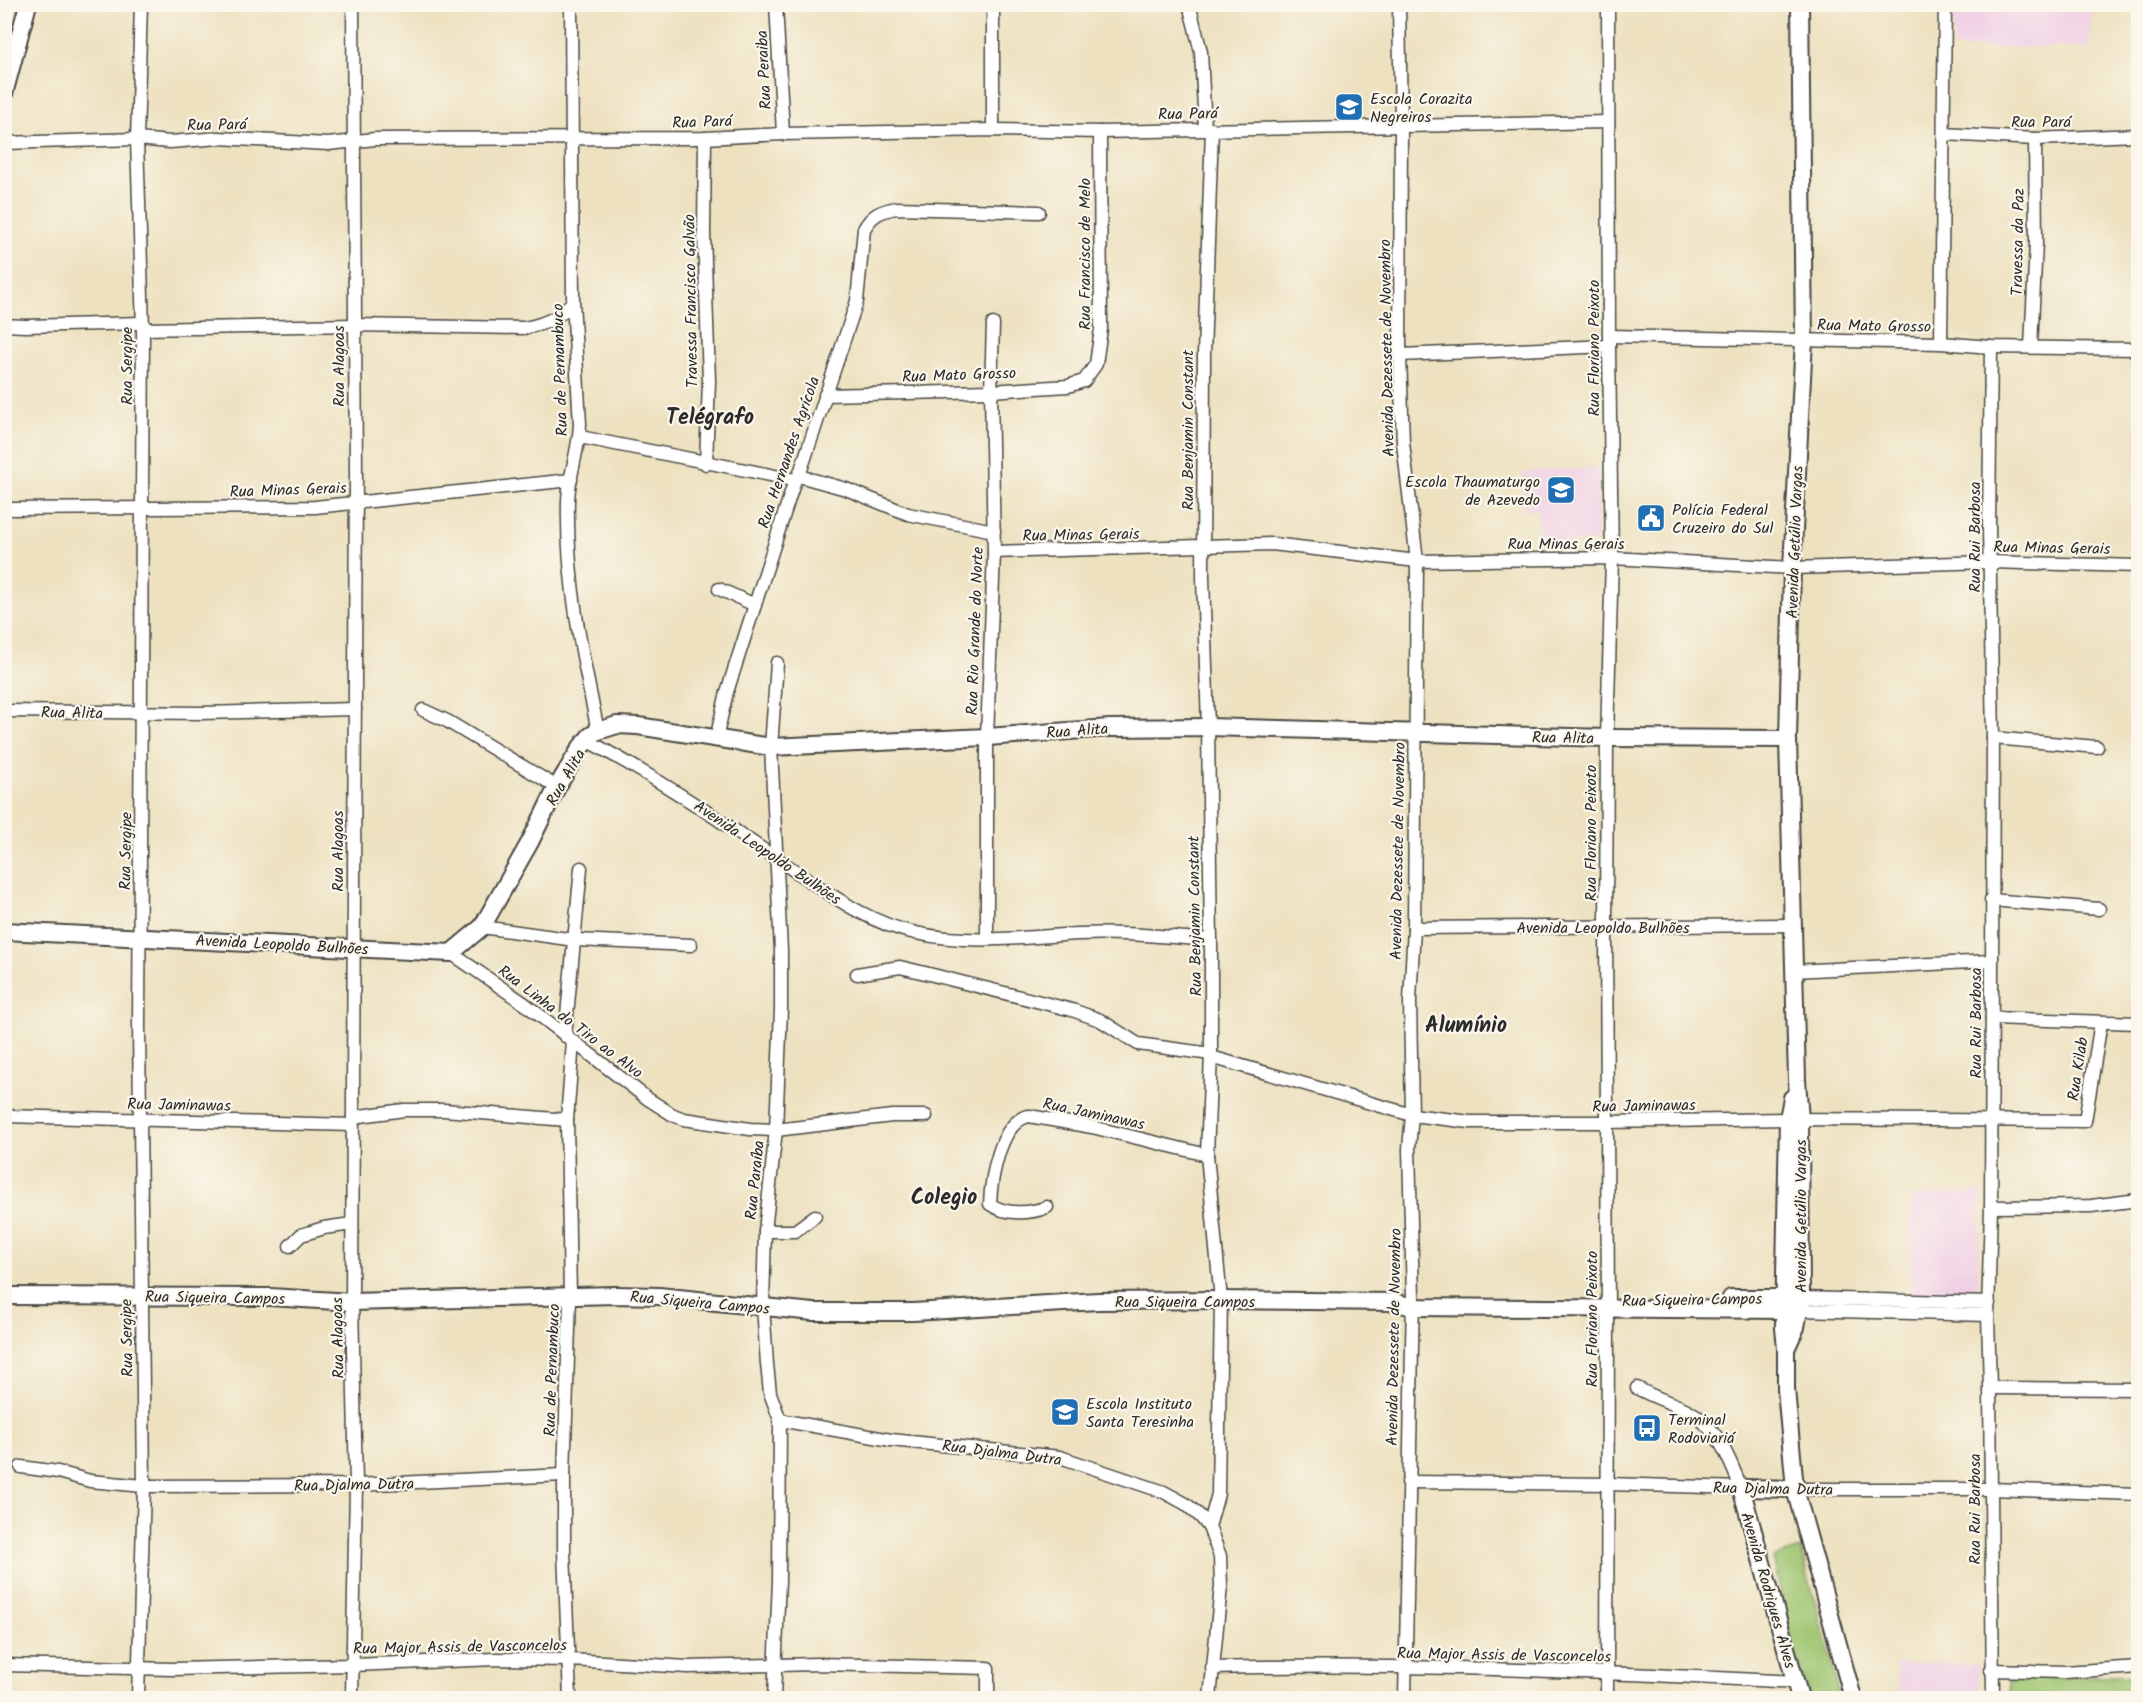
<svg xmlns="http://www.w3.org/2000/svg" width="2143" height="1703" viewBox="0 0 2143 1703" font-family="Kalam,sans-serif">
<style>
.built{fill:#f0d0e5}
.green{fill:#9ec46f;stroke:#64784d;stroke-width:1.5}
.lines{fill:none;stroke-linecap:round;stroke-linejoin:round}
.street-casing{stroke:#484641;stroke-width:15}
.secondary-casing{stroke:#484641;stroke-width:20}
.street{stroke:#fff;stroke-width:12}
.secondary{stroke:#fff;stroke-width:16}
.labels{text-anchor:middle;stroke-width:4.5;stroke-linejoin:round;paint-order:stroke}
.street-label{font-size:16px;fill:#2b2b2b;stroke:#fbf7ec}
.poi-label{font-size:16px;fill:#2b2b2b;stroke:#fbf7ec;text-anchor:start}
.district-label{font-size:22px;font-weight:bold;fill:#2b2b2b;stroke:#fbf7ec}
</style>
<rect width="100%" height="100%" fill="#fbf7ec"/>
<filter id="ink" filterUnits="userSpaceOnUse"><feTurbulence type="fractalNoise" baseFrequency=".0167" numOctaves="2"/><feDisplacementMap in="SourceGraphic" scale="12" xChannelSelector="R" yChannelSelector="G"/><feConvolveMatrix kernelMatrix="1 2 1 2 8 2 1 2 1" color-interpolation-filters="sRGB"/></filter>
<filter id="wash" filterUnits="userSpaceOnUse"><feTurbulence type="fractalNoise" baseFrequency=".008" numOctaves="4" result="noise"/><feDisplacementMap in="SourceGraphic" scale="24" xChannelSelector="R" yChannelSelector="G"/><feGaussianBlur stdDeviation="1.35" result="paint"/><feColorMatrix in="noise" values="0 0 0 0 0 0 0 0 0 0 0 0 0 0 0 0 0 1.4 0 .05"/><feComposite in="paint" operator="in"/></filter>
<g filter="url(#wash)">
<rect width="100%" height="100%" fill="#ede1c0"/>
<g class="built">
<path d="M1954,5H2091L2090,47L1953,48Z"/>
<path d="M1599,467L1597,542H1540L1538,510L1523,509V472Z"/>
<path d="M1981,1192L1977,1299L1911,1298V1196Z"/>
<path d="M1896,1663L1978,1664L1979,1698H1899Z"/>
</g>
<g class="green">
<path d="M1800,1549L1828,1646L1840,1698H1809L1794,1650L1773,1558Z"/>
<path d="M2074,1676H2138V1698H2010L2009,1681Z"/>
</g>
</g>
<g filter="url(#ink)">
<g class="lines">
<g class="street-casing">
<g id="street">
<path d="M571,4L573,301L580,424C579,450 569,474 568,500C566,579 582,655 598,731"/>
<path d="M776,4L783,134"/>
<path d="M1189,4L1201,52L1205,129"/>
<path d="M1399,4L1401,126L1400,355L1403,443L1417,561L1414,928L1410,1000L1412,1115L1409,1149L1413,1297L1405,1698"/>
<path d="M993,130V4"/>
<path d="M1944,134L2035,139L2138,135"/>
<path d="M705,138L704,233L709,381L706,464"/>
<path d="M4,143L137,139L170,142L219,138L328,144L375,139L705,138L783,134L993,130L1100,132L1608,122"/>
<path d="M4,325L25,326L143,323"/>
<path d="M143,329L354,325L524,328C545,324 560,318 573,301"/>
<path d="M1609,336L1941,343L1991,347L2138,349"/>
<path d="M1941,343L1945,4"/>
<path d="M1991,347L1989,528L1993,738L1991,1207L1988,1315L1990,1388L1993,1698"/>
<path d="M2031,347L2036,243L2035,139"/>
<path d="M1400,355L1609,346"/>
<path d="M825,395L991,391L1068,386L1084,381L1096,364L1101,329L1100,132"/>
<path d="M580,437L795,480"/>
<path d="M799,476L846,489L908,514L994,531"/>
<path d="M4,509L315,507L571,480"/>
<path d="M994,552L1272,544L1417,561L1612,558L1792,568L1990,562L2138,566"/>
<path d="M719,589L755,605"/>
<path d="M423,710L447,721L557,787"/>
<path d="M4,711L201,713L355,709"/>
<path d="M1993,738L2097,747"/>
<path d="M716,739L727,692L795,480L799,476L857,301L864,229C872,215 880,211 896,208L1039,212"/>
<path d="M586,740C639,768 685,797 734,830C754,844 775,857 795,871C831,895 872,925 916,933C969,945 1025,937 1079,934C1123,932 1167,937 1211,940"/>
<path d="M1991,900L2099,909"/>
<path d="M482,927L575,940L691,945"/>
<path d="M1414,928L1792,925"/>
<path d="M987,939V737L994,552L991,391L993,324"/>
<path d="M451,953L525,1004L648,1099L673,1115L684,1119L750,1129L776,1130L892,1116H926"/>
<path d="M1793,971L1991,961"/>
<path d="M857,974L900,967L925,973L1072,1010L1100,1020L1138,1044L1211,1054"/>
<path d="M1992,1018L2138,1023"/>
<path d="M565,1036L581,868"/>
<path d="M1211,1057L1412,1115L1470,1122H1606L1788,1119L2085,1121L2101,1022"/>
<path d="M4,1116L352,1125"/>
<path d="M353,1117L404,1110H444L567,1120"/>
<path d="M1047,1207C1030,1214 1005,1215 990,1204C991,1179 1000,1121 1029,1116L1092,1127L1207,1155"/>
<path d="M1991,1207L2091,1206L2138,1200"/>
<path d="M765,1231H795L815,1216"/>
<path d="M290,1246L301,1235L324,1228L352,1224"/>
<path d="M1801,1298L1989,1303"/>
<path d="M1800,1310L1988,1315"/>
<path d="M1990,1388L2138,1389"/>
<path d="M780,1420L891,1440L1060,1457L1164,1492L1186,1504L1201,1517L1209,1527"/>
<path d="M21,1467L58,1472L90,1481L144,1486L356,1485L564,1475"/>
<path d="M1408,1482L1608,1484L1741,1488C1729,1457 1716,1424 1685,1409C1669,1402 1653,1397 1637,1388"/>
<path d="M1795,1489H1990L2138,1494"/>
<path d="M4,1665L173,1669L354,1665L495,1659L570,1660L688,1667L818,1664L988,1668V1698"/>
<path d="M1212,1668C1406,1663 1601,1672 1795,1682"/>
<path d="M1991,1670L2065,1672L2138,1667"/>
<path d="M138,1698L144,1486L139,1026L143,329L137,139L141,4"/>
<path d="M352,1698L356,1485L352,1302L356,474L353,4"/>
<path d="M570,1698L564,1551V1475L570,1298L567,1120L573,1042"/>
<path d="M774,1698L779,1580L780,1420L770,1393L767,1364L763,1306L765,1231L776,1130L781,1009V951L771,747L777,663"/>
<path d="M1210,1698L1221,1586L1220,1556L1209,1527L1218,1494L1221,1300L1207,1155L1211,1054V940L1208,727L1203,577L1204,355L1212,129"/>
<path d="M1607,1698L1608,1309L1606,927L1607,738L1612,558L1609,346L1608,4"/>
</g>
</g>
<g class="secondary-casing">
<g id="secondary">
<path d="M4,94L28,4"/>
<path d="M4,931L451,953L482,927L530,842L557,787L581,747L590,736L598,731L617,725L638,726L771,747L987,737L1110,728L1208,727L1607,738L1788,739"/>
<path d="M1792,1098L1788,1119L1784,1328L1786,1349V1389L1795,1489L1853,1698"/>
<path d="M4,1296L270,1297L352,1302L615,1295L659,1296L813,1312H913L1098,1301L1221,1300L1395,1302L1412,1307L1800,1310"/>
<path d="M1731,1298H1796"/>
<path d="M1786,1349L1796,1327L1801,1298L1800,1120L1797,1080L1788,739L1792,568L1804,340L1800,4"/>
<path d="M1795,1489L1741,1488L1800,1698"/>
</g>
</g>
<use href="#street" class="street"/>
<use href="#secondary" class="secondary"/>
</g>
</g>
<defs>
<g id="school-square" transform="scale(1.5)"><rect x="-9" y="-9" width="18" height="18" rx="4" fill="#1f6fb2" stroke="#fbf7ec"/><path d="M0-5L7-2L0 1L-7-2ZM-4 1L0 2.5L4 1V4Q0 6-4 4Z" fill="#fff"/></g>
<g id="civic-square" transform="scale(1.5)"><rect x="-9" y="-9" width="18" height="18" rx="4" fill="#1f6fb2" stroke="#fbf7ec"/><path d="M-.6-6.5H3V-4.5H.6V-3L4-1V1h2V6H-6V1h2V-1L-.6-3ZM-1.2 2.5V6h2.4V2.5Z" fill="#fff"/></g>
<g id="bus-square" transform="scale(1.5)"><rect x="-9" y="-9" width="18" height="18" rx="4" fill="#1f6fb2" stroke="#fbf7ec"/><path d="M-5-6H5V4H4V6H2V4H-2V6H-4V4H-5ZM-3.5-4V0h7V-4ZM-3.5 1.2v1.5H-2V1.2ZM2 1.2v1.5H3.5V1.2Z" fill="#fff"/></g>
</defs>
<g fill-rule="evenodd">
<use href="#school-square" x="1349" y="107"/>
<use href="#school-square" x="1561" y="490"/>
<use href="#civic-square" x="1651" y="518"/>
<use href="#school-square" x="1065" y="1412"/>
<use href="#bus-square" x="1647" y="1428"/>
</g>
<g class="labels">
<g class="street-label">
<text transform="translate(763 70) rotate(-93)" y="6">Rua Peraiba</text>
<text transform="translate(1188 113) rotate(-1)" y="6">Rua Pará</text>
<text transform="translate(702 121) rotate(-2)" y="6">Rua Pará</text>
<text x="2041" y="127">Rua Pará</text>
<text transform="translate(217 124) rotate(-1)" y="6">Rua Pará</text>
<text transform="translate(2017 242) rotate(-89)" y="6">Travessa da Paz</text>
<text transform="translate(1084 254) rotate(-90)" y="6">Rua Francisco de Melo</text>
<text transform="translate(690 301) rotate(-91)" y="6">Travessa Francisco Galvão</text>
<text transform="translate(1874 325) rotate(1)" y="6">Rua Mato Grosso</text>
<text transform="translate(1386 348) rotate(-91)" y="6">Avenida Dezessete de Novembro</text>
<text transform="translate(1593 348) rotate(-90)" y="6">Rua Floriano Peixoto</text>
<text transform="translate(126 366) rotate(-90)" y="6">Rua Sergipe</text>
<text transform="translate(338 366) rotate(-90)" y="6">Rua Alagoas</text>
<text transform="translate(559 370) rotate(-92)" y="6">Rua de Pernambuco</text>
<text transform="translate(959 374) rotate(-2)" y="6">Rua Mato Grosso</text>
<text transform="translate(1187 430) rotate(-90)" y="6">Rua Benjamin Constant</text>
<text transform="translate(788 452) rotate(-71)" y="6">Rua Hernandes Agrícola</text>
<text transform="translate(288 489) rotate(-2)" y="6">Rua Minas Gerais</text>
<text transform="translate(1081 534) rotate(-1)" y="6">Rua Minas Gerais</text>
<text transform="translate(1974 537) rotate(-90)" y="6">Rua Rui Barbosa</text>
<text transform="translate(1794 542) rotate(-88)" y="6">Avenida Getúlio Vargas</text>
<text x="1566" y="549">Rua Minas Gerais</text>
<text transform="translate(2052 547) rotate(1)" y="6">Rua Minas Gerais</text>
<text transform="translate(974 631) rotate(-88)" y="6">Rua Rio Grande do Norte</text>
<text transform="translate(72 712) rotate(1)" y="6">Rua Alita</text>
<text transform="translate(1077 730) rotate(-4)" y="6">Rua Alita</text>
<text transform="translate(1563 737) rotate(1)" y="6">Rua Alita</text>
<text transform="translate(565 777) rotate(-60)" y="6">Rua Alita</text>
<text transform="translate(1590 833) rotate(-90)" y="6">Rua Floriano Peixoto</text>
<text transform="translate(125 851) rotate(-89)" y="6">Rua Sergipe</text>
<text transform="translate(337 851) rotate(-90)" y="6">Rua Alagoas</text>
<text transform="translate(1397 851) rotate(-89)" y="6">Avenida Dezessete de Novembro</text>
<text transform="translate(768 852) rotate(34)" y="6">Avenida Leopoldo Bulhões</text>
<text transform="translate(1194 916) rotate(-91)" y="6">Rua Benjamin Constant</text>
<text x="1603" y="933">Avenida Leopoldo Bulhões</text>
<text transform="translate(282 944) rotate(3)" y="6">Avenida Leopoldo Bulhões</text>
<text transform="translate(571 1021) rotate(37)" y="6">Rua Linha do Tiro ao Alvo</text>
<text transform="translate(1975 1023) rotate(-90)" y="6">Rua Rui Barbosa</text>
<text transform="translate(2077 1069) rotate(-81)" y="6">Rua Kilab</text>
<text transform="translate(179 1104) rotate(1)" y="6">Rua Jaminawas</text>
<text transform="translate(1644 1105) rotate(-1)" y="6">Rua Jaminawas</text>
<text transform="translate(1094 1113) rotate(12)" y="6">Rua Jaminawas</text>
<text transform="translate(754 1180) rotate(-84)" y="6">Rua Paraíba</text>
<text transform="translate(1800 1216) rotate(-90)" y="6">Avenida Getúlio Vargas</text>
<text transform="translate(215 1297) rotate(1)" y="6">Rua Siqueira Campos</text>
<text transform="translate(1692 1299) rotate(-1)" y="6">Rua Siqueira Campos</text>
<text x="1185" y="1307">Rua Siqueira Campos</text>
<text transform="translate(700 1302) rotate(5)" y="6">Rua Siqueira Campos</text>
<text transform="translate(1591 1319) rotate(-90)" y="6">Rua Floriano Peixoto</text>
<text transform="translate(1393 1337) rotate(-89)" y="6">Avenida Dezessete de Novembro</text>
<text transform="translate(126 1338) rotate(-91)" y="6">Rua Sergipe</text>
<text transform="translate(337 1338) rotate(-91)" y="6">Rua Alagoas</text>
<text transform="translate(551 1370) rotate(-88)" y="6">Rua de Pernambuco</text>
<text transform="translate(1002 1452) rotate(7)" y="6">Rua Djalma Dutra</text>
<text transform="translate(354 1484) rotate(-1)" y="6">Rua Djalma Dutra</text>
<text transform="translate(1773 1488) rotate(1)" y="6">Rua Djalma Dutra</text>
<text transform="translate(1974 1509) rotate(-90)" y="6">Rua Rui Barbosa</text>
<text transform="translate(1769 1590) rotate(74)" y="6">Avenida Rodrigues Alves</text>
<text transform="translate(460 1646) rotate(-1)" y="6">Rua Major Assis de Vasconcelos</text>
<text transform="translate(1504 1654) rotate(1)" y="6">Rua Major Assis de Vasconcelos</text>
</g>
<g class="poi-label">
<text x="1370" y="104">Escola Corazita<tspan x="1370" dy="18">Negreiros</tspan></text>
<text x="1540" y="487" text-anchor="end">Escola Thaumaturgo<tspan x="1540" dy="18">de Azevedo</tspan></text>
<text x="1672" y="515">Polícia Federal<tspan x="1672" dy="18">Cruzeiro do Sul</tspan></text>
<text x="1086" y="1409">Escola Instituto<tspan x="1086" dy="18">Santa Teresinha</tspan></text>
<text x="1668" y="1425">Terminal<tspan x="1668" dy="18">Rodoviariá</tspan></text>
</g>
<g class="district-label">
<text x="710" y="424">Telégrafo</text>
<text x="1466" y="1032">Alumínio</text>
<text x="944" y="1204">Colegio</text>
</g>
</g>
<rect width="2143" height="1703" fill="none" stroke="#fbf7ec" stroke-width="24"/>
</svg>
